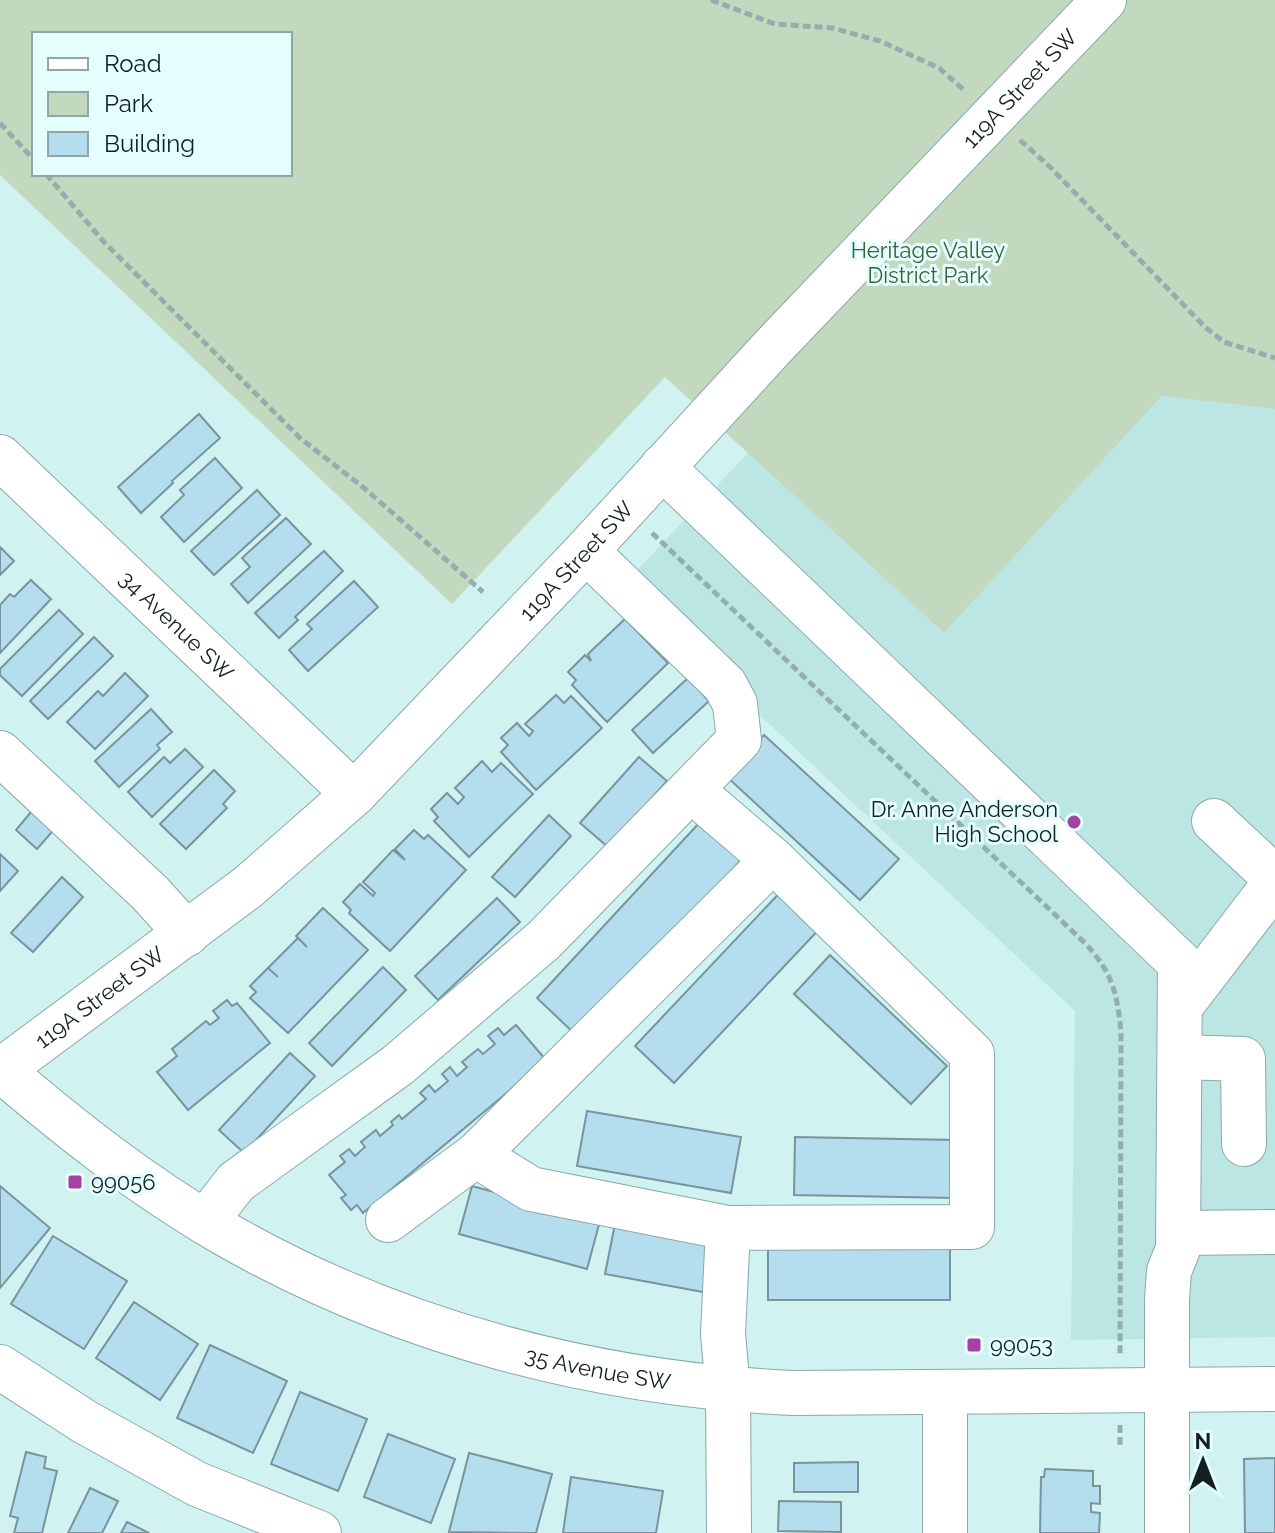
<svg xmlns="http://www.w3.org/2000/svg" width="1275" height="1533" viewBox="0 0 1275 1533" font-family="Raleway,sans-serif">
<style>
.built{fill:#bbe6e4}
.green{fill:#c3d9bf;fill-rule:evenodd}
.building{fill:#b4deed;stroke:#78949e;stroke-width:2}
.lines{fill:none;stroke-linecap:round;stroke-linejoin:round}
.minor-casing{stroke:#8aa9a9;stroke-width:46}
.path{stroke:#93aead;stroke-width:5;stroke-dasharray:8 4;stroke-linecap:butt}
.minor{stroke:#fff;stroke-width:44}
.poi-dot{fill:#a540a5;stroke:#e3fefd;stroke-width:3}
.labels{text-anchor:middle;stroke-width:6;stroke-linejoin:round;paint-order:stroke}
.street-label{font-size:22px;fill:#142020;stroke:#e3fefd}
.park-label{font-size:22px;fill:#3d6137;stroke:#e3fefd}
.poi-label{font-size:22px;fill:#142020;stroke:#e3fefd;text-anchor:start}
</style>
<rect width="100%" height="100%" fill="#d0f2f1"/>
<path class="built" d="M1162,396L1275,409V1337L1071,1340L1075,1011L622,586L748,453L944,633Z"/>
<path class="green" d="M0,0H1275V409L1162,396L944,633L665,377L452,604L0,175ZM34,34H290V174H34Z"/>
<g class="building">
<path d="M199,414L220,438L172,481L173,483L141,513L118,487Z"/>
<path d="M215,458L242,488L184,542L161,517L184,495L180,490Z"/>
<path d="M257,490L280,515L214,575L191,551Z"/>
<path d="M286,518L311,544L248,603L231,584L250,567L242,558Z"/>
<path d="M0,547L14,561L0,575Z"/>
<path d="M324,551L343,571L295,617L298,620L279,638L255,613Z"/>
<path d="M31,580L51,599L0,653V605L10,594L14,597Z"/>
<path d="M354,581L378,607L308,671L289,650L312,629L307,624Z"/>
<path d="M59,610L83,634L22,696L0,675V669Z"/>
<path d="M625,619L668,663L607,722L572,685L576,680L568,672L585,655L591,661L588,654Z"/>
<path d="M94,637L113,656L48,719L30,701Z"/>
<path d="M125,673L148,696L95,749L67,722L98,691L103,696Z"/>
<path d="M688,678L709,701L653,753L632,730Z"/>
<path d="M556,695L564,703L571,696L602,728L536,790L501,752L508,745L501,738L517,723L529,736L533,731L525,724Z"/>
<path d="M151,709L172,732L157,745L160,749L119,787L95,761Z"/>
<path d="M764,735L899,859L860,900L726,776Z"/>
<path d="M185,749L203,767L152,817L128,792L164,757L170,763Z"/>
<path d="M639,757L667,781L608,847L580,823Z"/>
<path d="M482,761L492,772L501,763L533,794L469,857L434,821L438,817L431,809L447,793L458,804L464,797L455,788Z"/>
<path d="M214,770L235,791L223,804L227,808L186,849L160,824Z"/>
<path d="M36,806L58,825L37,849L16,830Z"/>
<path d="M549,815L571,836L515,897L492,877Z"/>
<path d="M701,821L742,859L578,1037L537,998Z"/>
<path d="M414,830L424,839L428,835L466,870L390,951L349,913L351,910L343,902L360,884L373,896L375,893L363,882L393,850L405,860L395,849Z"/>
<path d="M0,854L18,871L0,891Z"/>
<path d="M62,877L83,897L33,952L11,933Z"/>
<path d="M787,885L826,922L674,1083L635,1046Z"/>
<path d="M497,898L520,922L438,1000L415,976Z"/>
<path d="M323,908L368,950L288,1033L250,998L256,992L250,986L268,968L278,977L268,968L298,938L307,947L296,936Z"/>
<path d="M830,955L947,1066L911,1104L794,994Z"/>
<path d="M383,967L406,990L332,1066L309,1043Z"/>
<path d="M227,1000L232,1006L237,1003L270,1043L188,1110L157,1072L177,1056L172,1049L206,1021L210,1025L219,1018L213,1011Z"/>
<path d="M516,1025L546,1060L363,1213L357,1205L351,1210L341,1198L346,1195L329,1175L345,1162L340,1156L349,1149L355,1156L365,1147L361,1142L376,1130L380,1136L393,1125L391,1122L399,1115L402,1119L426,1099L420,1093L429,1085L435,1092L448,1081L442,1074L450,1067L457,1076L467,1067L462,1062L478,1049L483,1054L495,1044L488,1036L498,1028L504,1035Z"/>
<path d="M290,1053L315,1076L244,1153L219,1130Z"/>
<path d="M587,1111L741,1137L731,1193L577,1166Z"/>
<path d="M795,1137L955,1140L954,1198L794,1195Z"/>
<path d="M0,1186L50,1228L0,1288Z"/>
<path d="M472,1186L600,1221L587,1269L459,1234Z"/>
<path d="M615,1224L724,1245L714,1294L605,1274Z"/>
<path d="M53,1236L127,1281L84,1349L11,1304Z"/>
<rect x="768" y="1245" width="182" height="55"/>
<path d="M134,1302L198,1344L160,1400L96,1358Z"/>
<path d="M210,1345L287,1381L253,1453L177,1418Z"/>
<path d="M300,1392L367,1419L338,1491L271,1464Z"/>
<path d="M388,1434L455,1459L431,1523L364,1497Z"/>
<path d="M26,1452L46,1457L44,1468L57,1471L42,1533H14L18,1518L10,1516Z"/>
<path d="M469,1453L552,1474L536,1533L449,1532Z"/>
<path d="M1275,1458V1533H1245L1244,1459Z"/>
<path d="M858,1462V1492H794V1463Z"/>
<path d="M1045,1469L1093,1471V1486H1100V1504L1091,1503V1512L1100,1513L1099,1533H1040L1041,1477H1044Z"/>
<path d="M571,1477L663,1491L656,1533H563Z"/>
<path d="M90,1488L118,1501L102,1533H68Z"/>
<path d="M779,1501L841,1502V1532L778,1531Z"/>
<path d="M127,1522L149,1533H121Z"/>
</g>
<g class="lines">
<g class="minor-casing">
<g id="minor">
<path id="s1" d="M0,457L354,794"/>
<path d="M662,467L1180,963L1178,1249L1169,1271L1167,1300V1533"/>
<path d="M0,753L150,893L187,934"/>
<path d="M710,806L773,860"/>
<path d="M1214,821L1275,878"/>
<path d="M1180,1007L1275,883"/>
<path d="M1180,1057L1243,1059L1244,1144"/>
<path id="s2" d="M0,1069C69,1128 141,1185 220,1231C394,1332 594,1384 794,1393L1275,1389"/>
<path id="s3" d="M0,1071L248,887L354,794L586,551L771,349L1104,0"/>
<path d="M388,1220L476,1155"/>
<path d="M205,1222L236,1182L398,1065L544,940L739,740L735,704L725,685L586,551"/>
<path d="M728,1228L972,1227V1054L773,860L476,1155L531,1189L728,1228L723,1334L728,1390L729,1533"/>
<path d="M1178,1233L1275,1232"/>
<path d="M0,1367L85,1422L197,1484L319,1533"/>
<path d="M945,1392V1533"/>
</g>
</g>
<g class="path">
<path d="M711,0L775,24L832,28L880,41L939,68L965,91"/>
<path d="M0,123L34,160"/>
<path d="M1020,140L1049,166L1205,327L1224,342L1275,358"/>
<path d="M46,174L104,242L300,438L364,488L483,592"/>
<path d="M652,533L1086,944C1113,974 1117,993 1121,1032L1120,1355"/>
<path d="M1120,1425V1448"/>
</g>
<use href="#minor" class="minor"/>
</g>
<g class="poi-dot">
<circle cx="1074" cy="822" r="8"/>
<rect x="67" y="1174" width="16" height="16" rx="4"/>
<rect x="966" y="1337" width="16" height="16" rx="4"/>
</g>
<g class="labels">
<g class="street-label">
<text dy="8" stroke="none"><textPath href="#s3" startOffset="1420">119A Street SW</textPath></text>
<text dy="8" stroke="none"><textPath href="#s3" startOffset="772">119A Street SW</textPath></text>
<text dy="8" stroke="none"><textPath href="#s1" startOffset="244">34 Avenue SW</textPath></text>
<text dy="8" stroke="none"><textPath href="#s3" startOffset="124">119A Street SW</textPath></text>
<text dy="8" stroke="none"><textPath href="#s2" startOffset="678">35 Avenue SW</textPath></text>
</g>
<g class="park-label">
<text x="928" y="258">Heritage Valley<tspan x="928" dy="25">District Park</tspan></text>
</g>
<g class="poi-label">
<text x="1058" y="817" text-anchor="end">Dr. Anne Anderson<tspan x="1058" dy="25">High School</tspan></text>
<text x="91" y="1190">99056</text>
<text x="990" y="1353">99053</text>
</g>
</g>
<rect x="32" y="32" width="260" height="144" fill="#e3fefd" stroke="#90a5a5" stroke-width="2"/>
<rect x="48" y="58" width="40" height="12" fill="#ffffff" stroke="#90a5a5" stroke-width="2"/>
<text x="104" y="72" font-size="24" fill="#142020">Road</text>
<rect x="48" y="92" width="40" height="24" fill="#c3d9bf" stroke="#90a5a5" stroke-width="2"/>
<text x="104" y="112" font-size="24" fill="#142020">Park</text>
<rect x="48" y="132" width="40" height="24" fill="#b4deed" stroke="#90a5a5" stroke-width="2"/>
<text x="104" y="152" font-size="24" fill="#142020">Building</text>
<g transform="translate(1203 1461)" stroke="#e3fefd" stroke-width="6" paint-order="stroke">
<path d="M0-6L14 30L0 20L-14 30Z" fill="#142020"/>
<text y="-12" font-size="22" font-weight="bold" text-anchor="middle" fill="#142020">N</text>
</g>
</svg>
